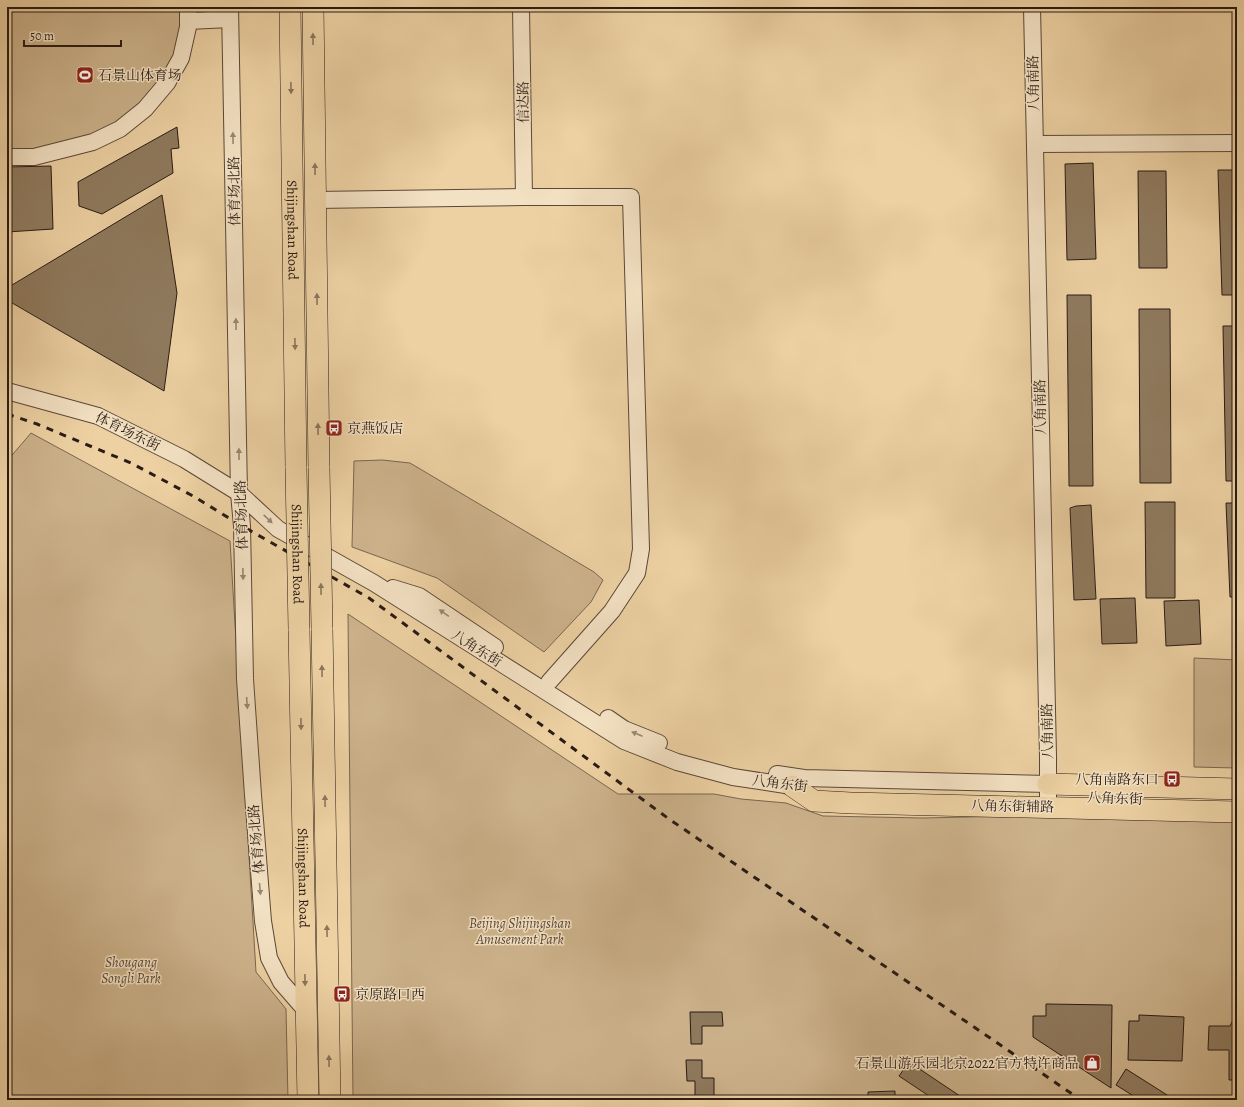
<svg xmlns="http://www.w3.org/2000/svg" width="1244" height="1107" viewBox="0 0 1244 1107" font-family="Alegreya,'Noto Serif SC',serif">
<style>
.green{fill:#ccb28b;stroke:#7a6650}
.building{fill:#8f7a5e;stroke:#291b14}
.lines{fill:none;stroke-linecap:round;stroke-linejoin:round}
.minor-casing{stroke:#5a4838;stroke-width:18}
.major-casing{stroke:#291b14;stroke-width:22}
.minor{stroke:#f3e1c3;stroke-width:16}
.major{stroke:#edd1a3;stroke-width:21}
.rail{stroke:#291b14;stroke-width:3;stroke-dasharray:7 7;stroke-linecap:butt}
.major-bridge-casing{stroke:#291b14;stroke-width:22;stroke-linecap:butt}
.major-bridge{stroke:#edd1a3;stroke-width:21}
.oneway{fill:#8b765c}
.oneway2{fill:#988874}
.labels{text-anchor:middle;stroke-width:3;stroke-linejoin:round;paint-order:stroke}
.poi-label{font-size:14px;fill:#291b14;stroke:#f3e1c3;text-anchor:start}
.street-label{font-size:14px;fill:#291b14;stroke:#f3e1c3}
.park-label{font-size:14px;font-style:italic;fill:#5a4838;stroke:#f3e1c3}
</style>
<rect width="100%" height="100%" fill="#edd1a3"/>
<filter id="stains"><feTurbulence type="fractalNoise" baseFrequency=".005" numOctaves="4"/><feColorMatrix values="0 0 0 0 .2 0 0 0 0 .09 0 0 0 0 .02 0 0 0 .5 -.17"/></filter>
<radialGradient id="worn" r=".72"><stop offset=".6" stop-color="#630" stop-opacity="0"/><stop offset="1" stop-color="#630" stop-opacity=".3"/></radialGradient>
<g class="green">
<path d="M7,7H183V12L174,58L152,92L127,116L91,136L45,150L7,152Z"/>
<path d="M31,433L230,541L256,972L286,1009L288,1100H7V461Z"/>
<path d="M382,460L410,463L594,572L603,580L591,602L544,652L437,578L352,547L354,461Z"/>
<path d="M348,614L618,794H714L741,799L786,803L823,816L923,818L1012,816L1237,818V1100H353Z"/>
<path d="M1194,658L1237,660V768L1194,767Z"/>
</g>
<g class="building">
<path d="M177,127L179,148L171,149L173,173L102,214L79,206L78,182Z"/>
<path d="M1093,163L1096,259L1067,260L1065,164Z"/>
<path d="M51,166L53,229L7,232V167Z"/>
<path d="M1218,170H1237V295H1222Z"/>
<path d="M1138,171H1166L1167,268H1139Z"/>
<path d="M162,195L177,293L164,391L7,300V288Z"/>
<path d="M1067,295H1091L1093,486H1069Z"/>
<path d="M1139,309H1170L1171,483H1140Z"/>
<path d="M1223,326H1237V481H1226Z"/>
<path d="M1145,502H1175V598H1146Z"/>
<path d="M1226,503H1237V597H1230Z"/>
<path d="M1091,505L1096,599L1074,600L1070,508L1076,506Z"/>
<path d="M1135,598L1137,643L1102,644L1100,599Z"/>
<path d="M1199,600L1201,644L1166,646L1164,601Z"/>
<path d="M1046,1004L1112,1005L1111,1088L1033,1037V1016H1046Z"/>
<path d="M690,1012H722L723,1026H702V1044H691Z"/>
<path d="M1139,1015L1184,1017L1182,1061L1128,1060L1129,1021H1139Z"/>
<path d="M1237,1017V1080H1229V1050H1208L1209,1026H1230L1233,1020Z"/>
<path d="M686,1060H702V1078H714V1100H685L689,1098H695V1081H687Z"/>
<path d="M909,1062L966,1100H935L899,1076Z"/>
<path d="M1126,1069L1175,1100H1140L1116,1085Z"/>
<path d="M895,1091V1100H868V1092Z"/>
</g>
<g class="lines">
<g class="minor-casing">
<g id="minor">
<path d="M230,7L239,493L242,526L245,679L253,795L263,921L269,958L281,982L301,1005L306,1010"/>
<path d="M521,7L524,197"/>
<path d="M1032,7L1048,756V807"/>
<path d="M188,21L230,19"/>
<path d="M1035,144L1237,143"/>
<path d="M7,157H34L93,142L120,129L145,109L167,83L181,58L188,27V7"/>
<path d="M315,200L524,197H631L641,549L637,573L612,611L549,682"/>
<path d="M7,391L98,416L184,459L239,493L278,529L374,583L624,741L677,762L733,777L792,786"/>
<path d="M393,588L419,596L495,647"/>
<path d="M608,718L624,729L659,743"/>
<path d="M777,774L804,778L1048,784"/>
</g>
</g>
<g class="major-casing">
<g id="major">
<path id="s1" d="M290,7L296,468"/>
<path d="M313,7L319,468"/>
<path d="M322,628L330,1100"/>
<path id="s2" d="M299,629L308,1100"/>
<path d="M1048,784L1237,789"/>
<path d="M792,786L814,801L851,803L1237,812"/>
</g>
</g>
<use href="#minor" class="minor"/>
<use href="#major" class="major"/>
<path class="rail" d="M7,414L37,424L131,463L193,496L242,526L369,598L669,819L1081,1100"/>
<g class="major-bridge-casing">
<g id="major-bridge">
<path id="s3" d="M296,468L299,629"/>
<path d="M319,468L322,628"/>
</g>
</g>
<use href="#major-bridge" class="major-bridge"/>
</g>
<defs><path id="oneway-solid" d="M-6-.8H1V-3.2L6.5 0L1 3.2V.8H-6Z"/></defs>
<g class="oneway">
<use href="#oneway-solid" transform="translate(313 39) rotate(-91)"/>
<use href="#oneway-solid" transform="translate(291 88) rotate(89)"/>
<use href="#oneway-solid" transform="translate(315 169) rotate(-91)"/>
<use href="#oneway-solid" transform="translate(317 299) rotate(-91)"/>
<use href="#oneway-solid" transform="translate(295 344) rotate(89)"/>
<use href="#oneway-solid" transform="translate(318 429) rotate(-91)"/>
<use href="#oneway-solid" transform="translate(321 589) rotate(-91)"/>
<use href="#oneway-solid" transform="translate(322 671) rotate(-91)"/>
<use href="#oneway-solid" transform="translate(301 724) rotate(89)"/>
<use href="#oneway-solid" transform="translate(325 801) rotate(-91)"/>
<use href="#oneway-solid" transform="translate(327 931) rotate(-91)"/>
<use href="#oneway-solid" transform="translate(305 980) rotate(89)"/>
<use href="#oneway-solid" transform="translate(329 1061) rotate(-91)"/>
</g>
<g class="oneway2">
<use href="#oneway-solid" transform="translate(233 138) rotate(-91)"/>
<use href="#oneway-solid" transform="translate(236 324) rotate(-91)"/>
<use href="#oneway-solid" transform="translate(239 454) rotate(-91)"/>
<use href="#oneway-solid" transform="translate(268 519) rotate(43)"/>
<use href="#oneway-solid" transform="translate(243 574) rotate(89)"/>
<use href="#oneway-solid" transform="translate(444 613) rotate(-145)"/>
<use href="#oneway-solid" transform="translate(247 703) rotate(86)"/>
<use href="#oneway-solid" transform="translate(637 734) rotate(-157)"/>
<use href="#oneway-solid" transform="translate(260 889) rotate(85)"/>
</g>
<defs>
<g id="stadium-square" transform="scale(0.9)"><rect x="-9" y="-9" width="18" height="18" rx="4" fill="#8f2418" stroke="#f3e1c3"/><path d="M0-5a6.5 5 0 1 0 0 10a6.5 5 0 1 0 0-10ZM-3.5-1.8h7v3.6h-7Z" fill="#fff"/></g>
<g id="bus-square" transform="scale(0.9)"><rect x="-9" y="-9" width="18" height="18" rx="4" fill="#8f2418" stroke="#f3e1c3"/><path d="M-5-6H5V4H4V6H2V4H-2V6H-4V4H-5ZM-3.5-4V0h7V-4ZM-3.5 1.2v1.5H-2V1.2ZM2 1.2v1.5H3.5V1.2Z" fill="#fff"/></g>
<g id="shop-square" transform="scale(0.9)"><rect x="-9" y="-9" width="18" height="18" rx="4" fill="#8f2418" stroke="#f3e1c3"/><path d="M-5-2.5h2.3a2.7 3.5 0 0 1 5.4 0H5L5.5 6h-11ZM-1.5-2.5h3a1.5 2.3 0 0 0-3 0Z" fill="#fff"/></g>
</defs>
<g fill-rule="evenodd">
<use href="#stadium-square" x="85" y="75"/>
<use href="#bus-square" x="334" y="428"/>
<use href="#bus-square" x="1172" y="779"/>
<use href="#bus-square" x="342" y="994"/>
<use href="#shop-square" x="1092" y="1063"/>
</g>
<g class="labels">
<g class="poi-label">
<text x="98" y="80">石景山体育场</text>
<text x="347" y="433">京燕饭店</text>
<text x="1159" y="784" text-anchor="end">八角南路东口</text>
<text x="355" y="999">京原路口西</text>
<text x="1079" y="1068" text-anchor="end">石景山游乐园北京2022官方特许商品</text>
</g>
<g class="street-label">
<text transform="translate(1033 83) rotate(-91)" y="5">八角南路</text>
<text transform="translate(523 102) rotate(-91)" y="5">信达路</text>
<text transform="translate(234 191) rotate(-91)" y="5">体育场北路</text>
<text dy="5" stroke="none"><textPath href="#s1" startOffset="223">Shijingshan Road</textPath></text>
<text transform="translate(1040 407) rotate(-91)" y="5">八角南路</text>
<text transform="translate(128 431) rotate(26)" y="5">体育场东街</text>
<text transform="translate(241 515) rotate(-92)" y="5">体育场北路</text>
<text dy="5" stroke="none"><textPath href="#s3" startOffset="86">Shijingshan Road</textPath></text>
<text transform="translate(477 648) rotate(32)" y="5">八角东街</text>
<text transform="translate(1047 731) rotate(-91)" y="5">八角南路</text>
<text transform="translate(780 783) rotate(7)" y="5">八角东街</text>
<text transform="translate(1115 798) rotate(2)" y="5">八角东街</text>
<text transform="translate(1012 806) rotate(1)" y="5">八角东街辅路</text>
<text transform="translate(256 839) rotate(-95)" y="5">体育场北路</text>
<text dy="5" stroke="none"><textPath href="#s2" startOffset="249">Shijingshan Road</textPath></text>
</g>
<g class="park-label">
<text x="520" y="928">Beijing Shijingshan<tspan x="520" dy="16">Amusement Park</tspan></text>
<text x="131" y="967">Shougang<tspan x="131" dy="16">Songli Park</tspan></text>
</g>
</g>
<rect width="1244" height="1107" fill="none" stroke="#edd1a3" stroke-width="24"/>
<rect x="8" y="8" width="1228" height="1091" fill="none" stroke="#291b14" stroke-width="2"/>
<rect x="12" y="12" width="1220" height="1083" fill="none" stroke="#291b14"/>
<path d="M24 40v6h97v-6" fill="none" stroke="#291b14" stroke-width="2"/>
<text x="30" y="40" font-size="12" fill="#291b14" stroke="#f3e1c3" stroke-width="3" paint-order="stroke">50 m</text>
<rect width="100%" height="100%" filter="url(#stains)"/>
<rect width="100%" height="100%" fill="url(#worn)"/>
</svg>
